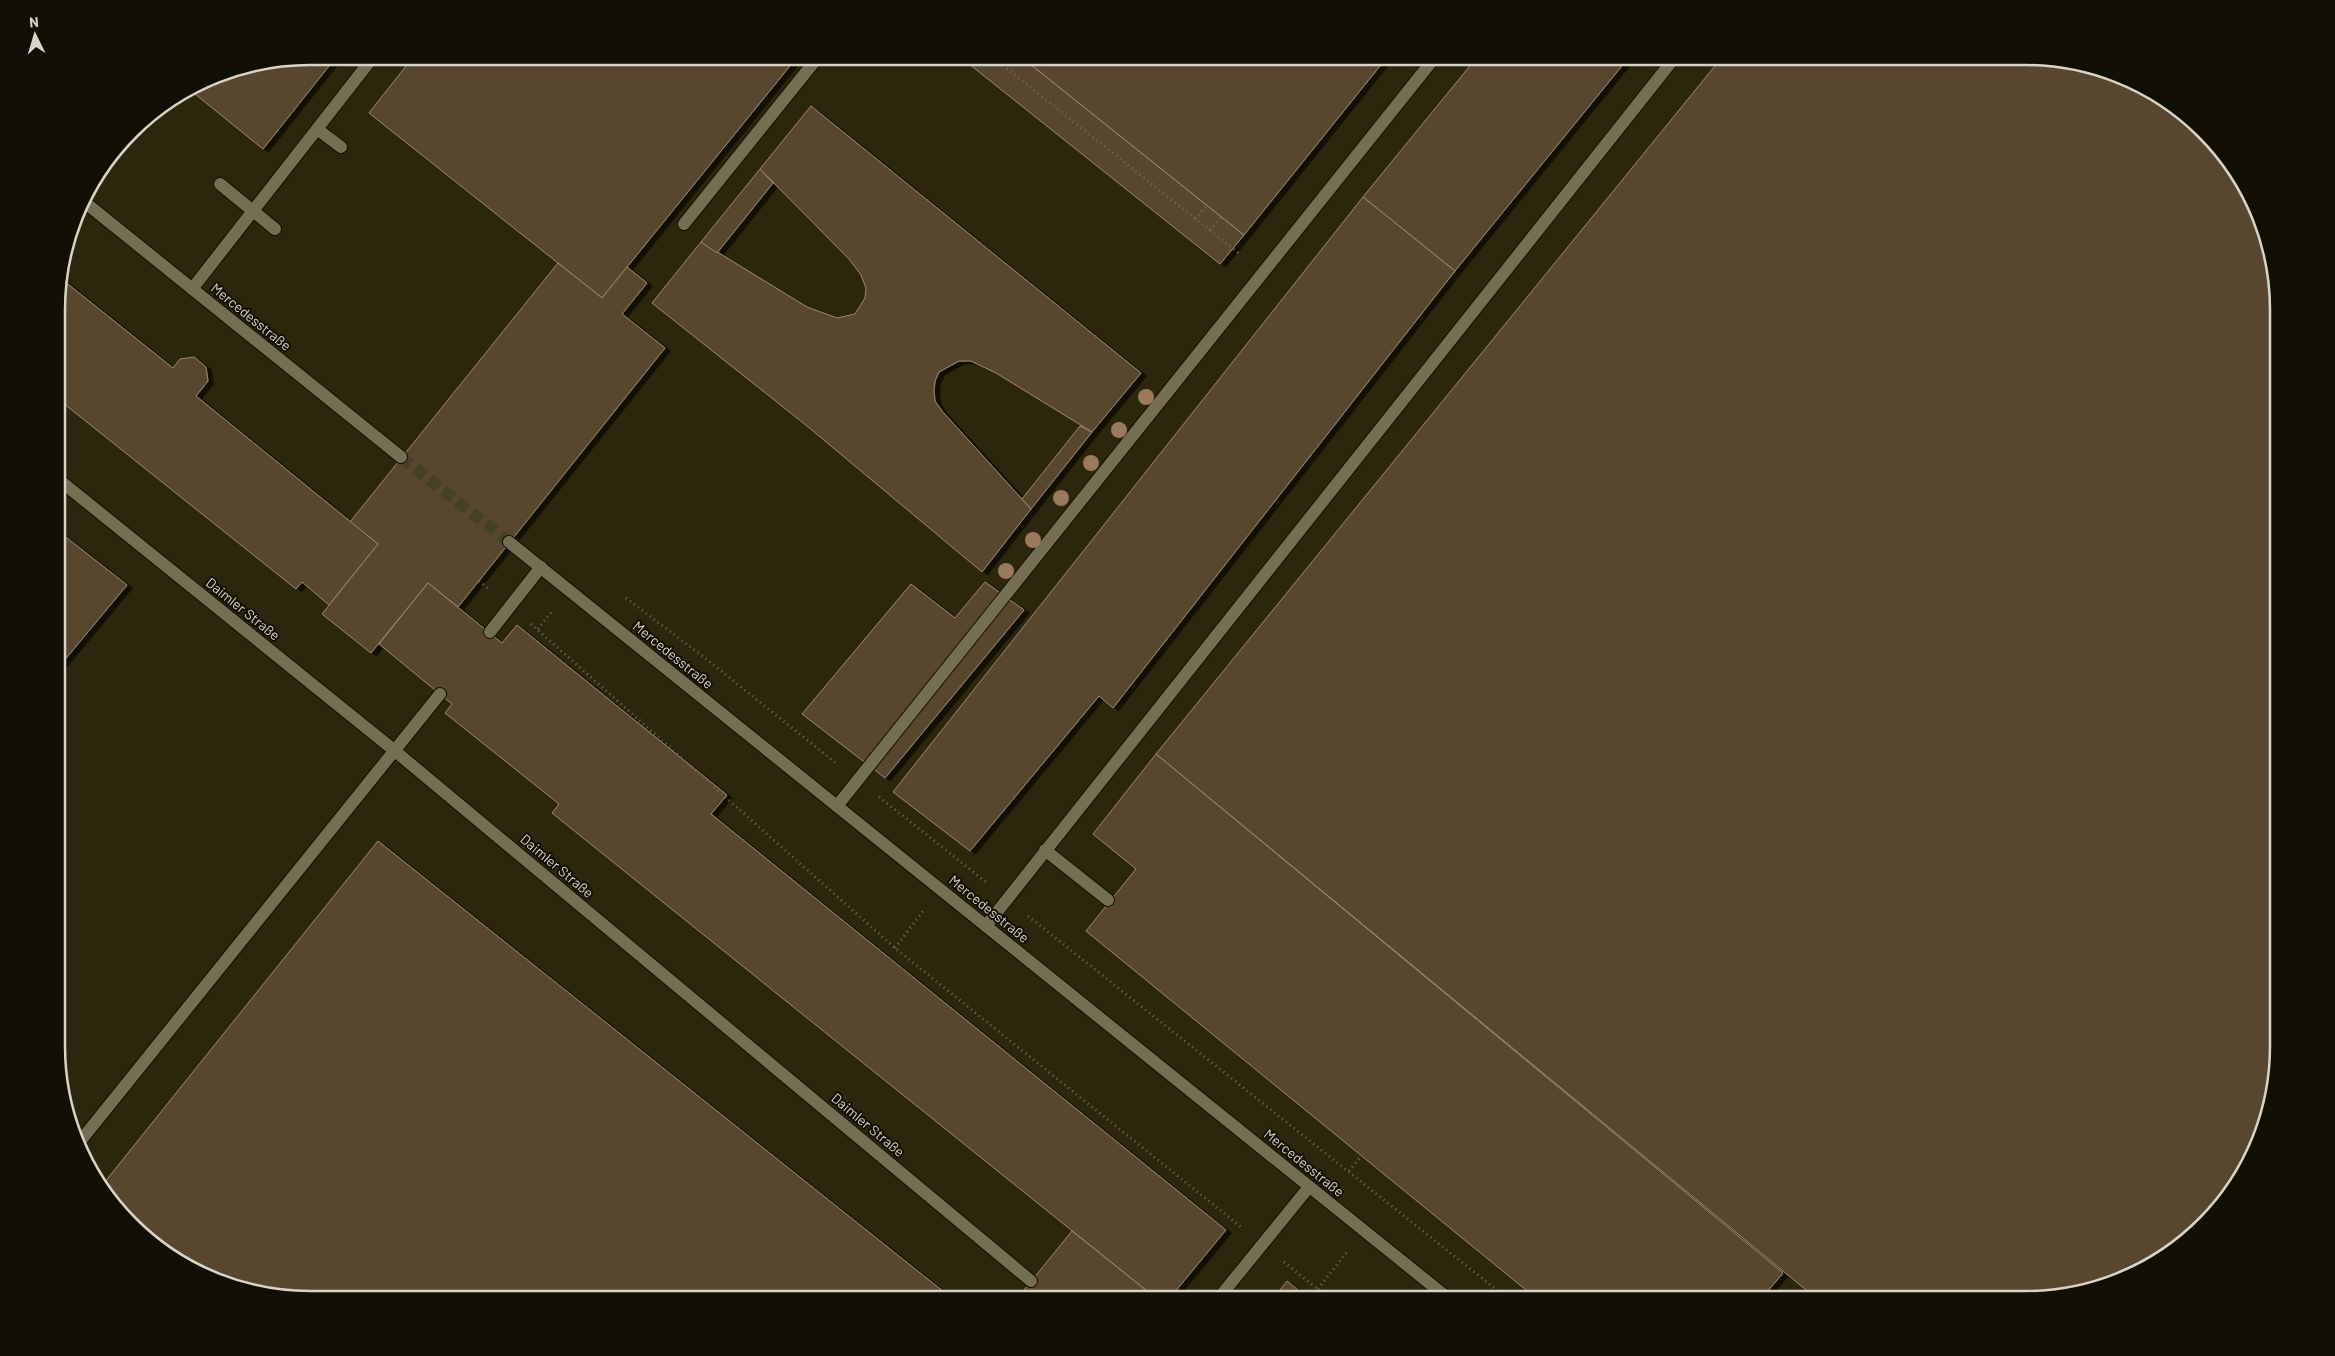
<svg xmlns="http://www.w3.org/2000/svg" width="2335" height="1356" viewBox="0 0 2335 1356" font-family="Barlow,sans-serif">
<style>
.building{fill:#59462e;stroke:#9d8a72;filter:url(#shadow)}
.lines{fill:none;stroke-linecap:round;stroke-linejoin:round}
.street-tunnel{stroke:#464029;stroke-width:12;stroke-dasharray:12 6;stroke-linecap:butt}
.lane-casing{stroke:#150f00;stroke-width:14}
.street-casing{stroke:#150f00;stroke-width:14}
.path{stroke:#706b56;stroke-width:3;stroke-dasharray:1 4;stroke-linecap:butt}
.lane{stroke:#746e52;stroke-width:12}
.street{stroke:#746e52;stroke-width:12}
.tree{fill:#9a795d}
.labels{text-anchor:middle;stroke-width:4;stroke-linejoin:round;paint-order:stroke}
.street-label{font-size:14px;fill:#d9d5c6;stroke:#120f05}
.rim{fill:none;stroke:#d9d5c6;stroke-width:2.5}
</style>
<defs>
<filter id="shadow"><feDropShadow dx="5.5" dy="3" stdDeviation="0" flood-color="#0009"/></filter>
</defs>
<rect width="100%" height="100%" fill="#2c260d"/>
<g class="building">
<path d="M310,56H337L263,149L190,90L213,75Z"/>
<path d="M414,56H798L602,298L369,113Z"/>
<path d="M959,56H1020L1244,235L1220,264Z"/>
<path d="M1020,56H1388L1244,235Z"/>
<path d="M1478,56H1630L1455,271L1363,197Z"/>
<path d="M1723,56H2025L2091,65L2152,90L2192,119L2236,169L2265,229L2278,293V1062L2270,1112L2245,1173L2216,1213L2166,1257L2106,1286L2041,1299H1817L1156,754Z"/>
<path d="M811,106L1141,373L1092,432L996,373L971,361H959L939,372L935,381L934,391L935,401L942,411L1031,509L982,572L807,426L652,303L701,242L807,307L837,318L855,314L865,298L866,288L861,275L849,259L760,169Z"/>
<path d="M760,169L773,183L717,253L701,242Z"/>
<path d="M1363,197L1455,271L1113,708L1099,696L970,851L893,792Z"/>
<path d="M558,263L602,298L627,267L647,283L622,314L665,348L458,607L428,583L371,653L322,614L378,544L350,522Z"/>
<path d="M59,277L173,368L180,359L194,357L206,367L208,381L196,396L378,544L329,605L302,582L296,589L58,399Z"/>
<path d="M1080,426L1092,432L1031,509L1022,499Z"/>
<path d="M58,531L127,585L58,668Z"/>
<path d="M985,582L1024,610L885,778L802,714L911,584L955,618Z"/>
<path d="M428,583L502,643L517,625L727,795L711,814L1226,1230L1169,1299H1157L552,813L559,804L445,713L452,704L379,644Z"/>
<path d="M1156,754L1783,1273L1761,1299H1537L1086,931L1136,869L1093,834Z"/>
<path d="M378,841L727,1119L954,1300H310L244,1291L183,1266L143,1237L100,1188Z"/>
<path d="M1072,1231L1157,1299L1016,1300Z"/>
<path d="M1287,1281L1309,1299H1273Z"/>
</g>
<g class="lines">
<path class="street-tunnel" d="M401,457L509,542"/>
<g class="lane-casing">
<g id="lane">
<path d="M317,129L341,147"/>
<path d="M220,184L275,229"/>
<path d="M684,224L819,56"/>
<path d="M192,289L374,56"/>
<path d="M58,479L395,751L1031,1281"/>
<path d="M490,632L541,567"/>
<path d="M837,806L1436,56"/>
<path d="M1045,850L1108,900"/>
<path d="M986,926L1676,56"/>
<path d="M78,1144L440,694"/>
<path d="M1218,1299L1309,1187"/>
</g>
</g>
<g class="street-casing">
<g id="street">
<path d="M82,200L401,457"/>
<path d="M509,542L1449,1299"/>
</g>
</g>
<g class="path">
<path d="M991,56L1241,255"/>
<path d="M1195,219L1207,205"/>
<path d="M1210,230L1221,217"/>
<path d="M479,581L490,590"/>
<path d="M626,598L705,658L837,764"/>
<path d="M531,624L895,948L1241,1227"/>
<path d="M538,629L552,611"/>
<path d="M879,797L986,882"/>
<path d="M1028,916L1508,1299"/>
<path d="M895,948L923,911"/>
<path d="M1349,1171L1361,1156"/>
<path d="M1284,1262L1330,1299"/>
<path d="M1318,1289L1347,1252"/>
</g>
<use href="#lane" class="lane"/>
<use href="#street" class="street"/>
</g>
<g class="tree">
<circle cx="1146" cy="397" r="8"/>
<circle cx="1119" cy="430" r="8"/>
<circle cx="1091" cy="463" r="8"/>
<circle cx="1061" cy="498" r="8"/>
<circle cx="1033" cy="540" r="8"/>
<circle cx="1006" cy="571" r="8"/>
</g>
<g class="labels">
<g class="street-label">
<text transform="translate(251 317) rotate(39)" y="5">Mercedesstraße</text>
<text transform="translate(243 609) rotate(39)" y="5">Daimler Straße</text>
<text transform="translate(673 655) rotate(39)" y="5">Mercedesstraße</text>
<text transform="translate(557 866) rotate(40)" y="5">Daimler Straße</text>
<text transform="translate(989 909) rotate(39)" y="5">Mercedesstraße</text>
<text transform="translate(868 1125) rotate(40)" y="5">Daimler Straße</text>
<text transform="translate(1304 1163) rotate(39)" y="5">Mercedesstraße</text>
</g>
</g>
<path d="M0 0H2335V1356H0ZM310 65H2025A245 245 0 0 1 2270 310V1046A245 245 0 0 1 2025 1291H310A245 245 0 0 1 65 1046V310A245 245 0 0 1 310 65Z" fill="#120f05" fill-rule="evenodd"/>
<path class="rim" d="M310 65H2025A245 245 0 0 1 2270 310V1046A245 245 0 0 1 2025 1291H310A245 245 0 0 1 65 1046V310A245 245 0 0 1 310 65Z"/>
<g transform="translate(35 35) rotate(355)" stroke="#120f05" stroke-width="4" paint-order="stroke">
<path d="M0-4L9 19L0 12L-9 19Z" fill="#d9d5c6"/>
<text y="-8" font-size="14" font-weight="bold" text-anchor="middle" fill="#d9d5c6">N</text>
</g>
</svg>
